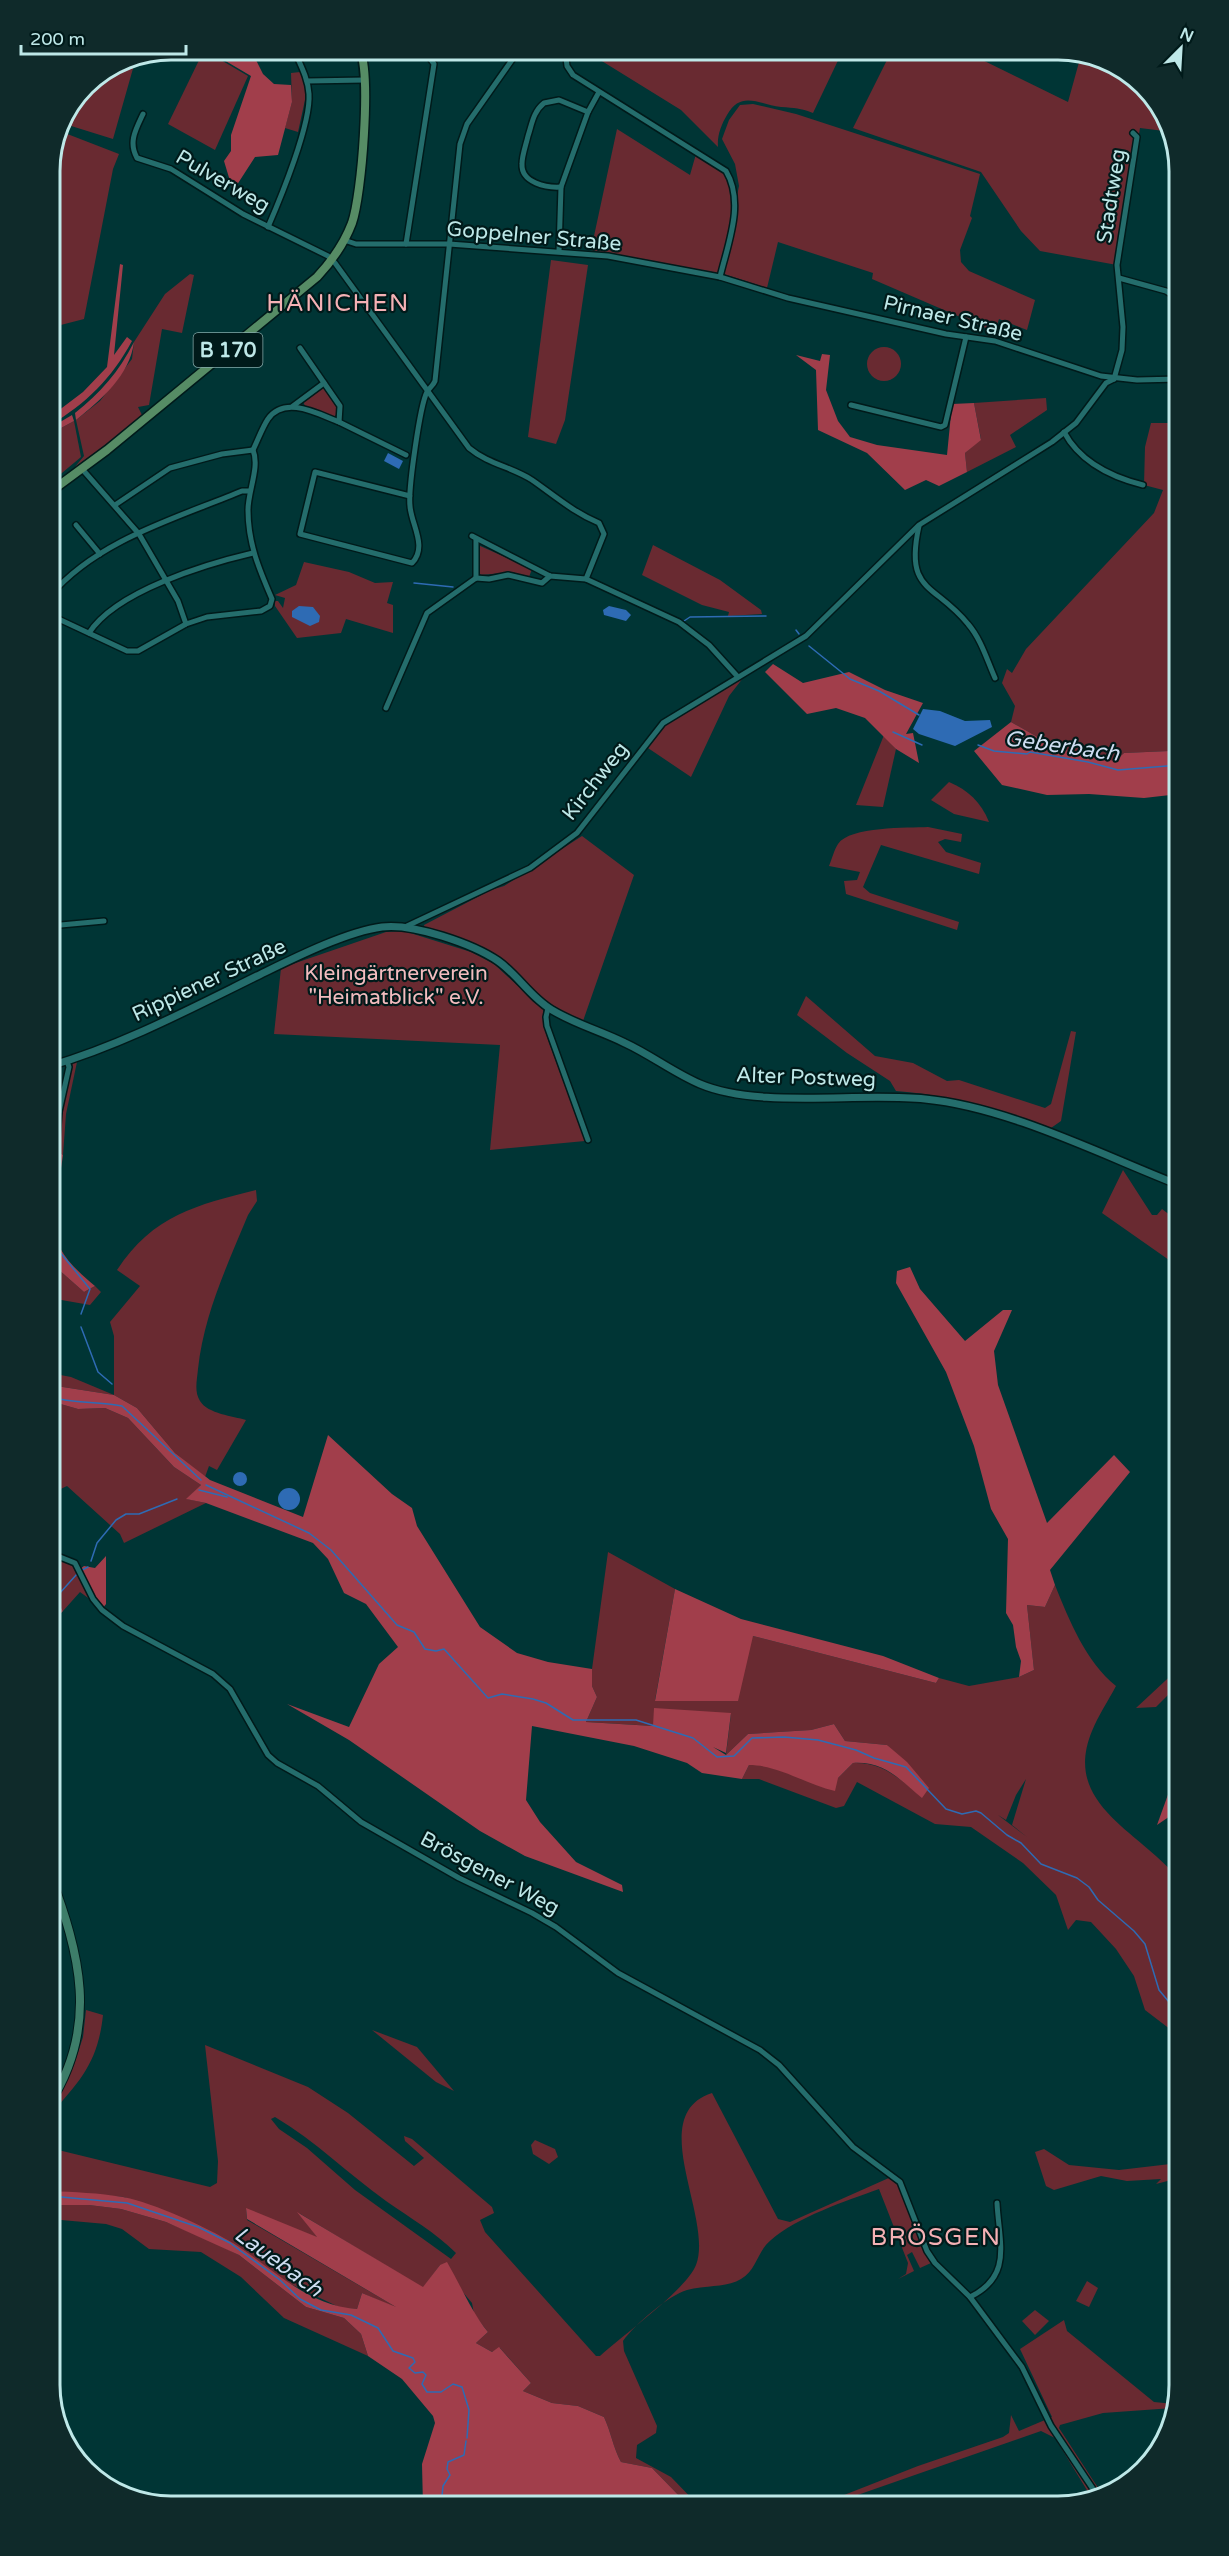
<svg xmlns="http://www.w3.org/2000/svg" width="1229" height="2556" viewBox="0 0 1229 2556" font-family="'Varela Round',sans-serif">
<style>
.green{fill:#692a31;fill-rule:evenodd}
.forest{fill:#a13e4b}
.water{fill:#2e6bb4}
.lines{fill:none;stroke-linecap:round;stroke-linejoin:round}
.stream{stroke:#2e6bb4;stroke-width:1.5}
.minor-casing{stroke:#001a1a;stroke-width:8}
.tertiary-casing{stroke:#001a1a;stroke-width:10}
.secondary-casing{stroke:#001a1a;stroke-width:10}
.primary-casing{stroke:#001a1a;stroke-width:11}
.minor{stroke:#246d6c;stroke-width:5}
.tertiary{stroke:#246d6c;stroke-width:7}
.secondary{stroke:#3d7d69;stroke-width:8}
.primary{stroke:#568c65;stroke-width:8}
.labels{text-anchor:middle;stroke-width:4.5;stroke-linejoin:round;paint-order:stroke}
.shield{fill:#001a1a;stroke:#85aaaa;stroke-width:1.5}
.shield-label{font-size:20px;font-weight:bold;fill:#bee8e8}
.street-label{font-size:21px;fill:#bee8e8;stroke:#001a1a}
.park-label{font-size:21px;fill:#f3bcbf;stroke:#001a1a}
.water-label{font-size:22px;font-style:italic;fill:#cdddf1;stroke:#001a1a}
.quarter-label{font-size:24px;letter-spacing:1.5px;fill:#f5b1b5;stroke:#001a1a}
.rim{fill:none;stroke:#bee8e8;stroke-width:3}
</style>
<rect width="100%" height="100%" fill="#003535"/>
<g class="green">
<path d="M204,50L248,76L215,150L168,124Z"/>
<path d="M584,50H843L813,113C800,108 795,108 781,107C758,104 741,90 727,115C721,125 717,136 718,147L681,110Z"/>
<path d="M892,50H962L1068,102L1081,55L1132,74L1170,125L1172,132L1140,128L1117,265L1040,251L1021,231L981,172L853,128Z"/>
<path d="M121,61L134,65L113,139L68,125C80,85 87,83 121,61Z"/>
<path d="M300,72L307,91L298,132L285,128L292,102L291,73Z"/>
<path d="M753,104L796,114L980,174L970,216L972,218L960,250L961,262L969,271L1035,300L1027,330L999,319L995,332L872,279L873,273L778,242L767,288L721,273L739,186L735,164L722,139L729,120L740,105Z"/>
<path d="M617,129L690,175L696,154C705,159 716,164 723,172C745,198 725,244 718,273L591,250Z"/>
<path d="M57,130L119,154L113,169L84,319L53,327L50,314V163Z"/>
<path d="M551,260L588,265L565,420L556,444L528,437Z"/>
<path d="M190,274L194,275L182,333L162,329L149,405L138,407L143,417L74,468L84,456L76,420L100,401L132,359L134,342L165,294Z"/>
<circle cx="884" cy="364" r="17"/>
<path d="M319,388H324L339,411L334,417L305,406L303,401Z"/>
<path d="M1046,398L1047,410L1010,435L1016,447L967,472L965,453L981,439L974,403Z"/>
<path d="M74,421L81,457L50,483V434Z"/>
<path d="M1151,423H1179V738L1169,751L1124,753L1115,761L1057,748L1011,722L1015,706L1002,683L1007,669L1012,673L1026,649L1154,513L1163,490L1144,485L1145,447Z"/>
<path d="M478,545L532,569L529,577L512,572L481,575L478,572Z"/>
<path d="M653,545L720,580L761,610L762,614L728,616L729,612L702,605L642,575Z"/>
<path d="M304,562L349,572L375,583L393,582L387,603L393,605V633L346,619L341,633L297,638L275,606V601H278L283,608L285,598L275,595L296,585Z"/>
<path d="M743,678L729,696L691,777L645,746L664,724Z"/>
<path d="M884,735L896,749L883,807L856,805Z"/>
<path d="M949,782C968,790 981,802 989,822L954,814L931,800Z"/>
<path d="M928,827L962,834L961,842L945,839L938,842L946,852L981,863L979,874L881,845L863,887L870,893L959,922L957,930L846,894L844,881L857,880L860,872L829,866C832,859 834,850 838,844C850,826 908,828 928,827Z"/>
<path d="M582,836L634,875L583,1021L551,1006L506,964L487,950L425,929L424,925L491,890L504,886Z"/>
<path d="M404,931L471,952L494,964L543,1009L547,1037L585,1141L490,1150L500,1045L274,1034L281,968L386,932Z"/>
<path d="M806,996L875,1056L913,1063L947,1081L959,1080L1045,1108L1051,1104L1071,1031L1076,1032L1061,1121L1051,1128C1000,1110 951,1095 896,1091L890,1081L847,1053L797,1015Z"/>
<path d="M73,1062H77L66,1114L63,1155L60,1153L62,1113Z"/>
<path d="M1123,1170L1152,1215H1157L1162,1209L1179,1222V1267L1102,1213Z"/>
<path d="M256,1190L257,1201L248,1215C227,1266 204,1314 198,1369C197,1380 194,1392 200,1401C208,1414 233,1416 246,1420L217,1470L209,1466L205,1477L175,1453L137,1408L114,1395L50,1385V1373L71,1377L114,1395V1336L110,1322L140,1286L117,1270C153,1215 197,1205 256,1190Z"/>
<path d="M50,1262L84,1292L95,1286L101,1292L90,1305L50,1298Z"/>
<path d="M50,1401L78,1409L105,1408L128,1418L174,1467L201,1485L187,1499L206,1503L124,1543L120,1534L67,1486L50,1494Z"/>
<path d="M608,1552L675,1589L655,1700L753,1636L936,1683L939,1678L969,1686L1019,1677L1034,1670L1027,1605L1045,1607L1055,1585C1069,1620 1086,1662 1116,1686C1108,1701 1098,1716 1092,1731C1068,1789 1111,1817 1149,1850C1160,1859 1170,1869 1179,1879V2036L1145,2010L1134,1976L1116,1949L1091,1922L1076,1920L1068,1930L1056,1895L1023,1863L971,1827L935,1824L857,1782L844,1806L836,1808L759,1779H742L749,1765H763L782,1771L838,1778L853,1763C884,1762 899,1779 922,1797L887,1745L845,1741L834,1724L811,1730L748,1734L726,1755L731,1714L655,1709L654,1726L586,1722L597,1697L592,1686V1669ZM1026,1779L1012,1825L1027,1837L998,1815L1006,1820L1016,1795Z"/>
<path d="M50,1555L72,1565L91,1600L80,1592L63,1611L57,1601L50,1596Z"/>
<path d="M1179,1668V1684L1156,1707L1136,1708Z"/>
<path d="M86,2010L103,2015C98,2062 81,2080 50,2115L74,2065L83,2037Z"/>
<path d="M372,2030L417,2047L454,2091L436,2082Z"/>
<path d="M205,2045L308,2087L348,2113L414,2166L424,2158L405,2141L404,2136L412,2139L492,2207L494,2213L480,2220L485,2232L596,2356H600C624,2334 686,2290 696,2265C714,2218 644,2115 712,2093L778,2219L790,2222L891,2177L890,2180H894L900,2187L923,2249L931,2263L920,2268L912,2252L907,2255L914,2271L898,2279L906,2274L908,2263L879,2189C846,2201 797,2217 771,2240C757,2251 757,2270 741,2279C726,2288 704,2285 687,2290C669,2295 634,2325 623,2341L624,2351L657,2426L656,2433L637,2445L636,2458L671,2477L699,2506H689L652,2468L621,2462C613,2447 611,2432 604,2417L578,2406L552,2403L523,2391L531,2383L500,2348L492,2352L476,2343L488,2332L474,2314L472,2303L440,2265L423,2288L299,2213L318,2238L246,2209L247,2220L403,2311L362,2293L357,2309L341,2308L280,2279L233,2244L189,2221L124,2197L50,2191V2148L210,2187L217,2183L218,2161ZM275,2117C316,2141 348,2174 386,2201C410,2218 435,2232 456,2253L451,2259L355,2190L307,2148L279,2129L271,2119Z"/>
<path d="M535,2140L555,2149L558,2157L549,2164L533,2154L531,2145Z"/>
<path d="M1044,2149L1069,2165L1119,2170L1179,2163V2178L1156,2184L1161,2179L1127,2181L1101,2176L1054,2190L1046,2186L1035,2152Z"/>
<path d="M50,2205H89L121,2209L166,2222L211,2241L239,2255L306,2307L344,2318L361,2334L368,2356L284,2318L241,2277L201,2252L149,2249L122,2229L106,2224L50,2219Z"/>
<path d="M1087,2281L1098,2288L1089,2307L1076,2301Z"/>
<path d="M1035,2310L1049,2321L1035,2335L1022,2321Z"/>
<path d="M1064,2320L1067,2331L1154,2402L1174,2404L1173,2408L1103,2413L1060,2425L1059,2428L1104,2497L1093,2500L1055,2438L1041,2431L826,2506H816L918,2466L1003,2437L1009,2433L1011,2415L1019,2431L1052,2417L1020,2349Z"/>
</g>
<g class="forest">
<path d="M207,50H251L263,74L274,84L291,85L292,102L278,155L255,157L233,191L224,161L231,151V135L251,76Z"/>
<path d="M120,264L123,265L114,355L127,337L132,341C112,378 86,404 50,425V417L83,392L107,367Z"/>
<path d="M134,342C130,375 101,400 76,420L75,413C100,393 119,372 134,342Z"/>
<path d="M822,354L830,355L826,390L838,421L850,437L877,445L947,455L952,404L974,403L981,440L965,453L967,472L939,486L926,480L905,490L867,453L818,430L816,370L796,355L820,361Z"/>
<path d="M72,415L74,421L50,434V428Z"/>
<path d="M773,664L803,683L849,672L885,690L923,703L906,734L913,733L919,763L896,749L865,718L836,708L807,714L765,672Z"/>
<path d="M1011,722L1057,748L1115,761L1124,753L1169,751L1179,738V794L1144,798L1089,794L1047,795L1002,785L974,751Z"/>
<path d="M60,1153L63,1155C60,1178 49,1227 60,1248C68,1263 82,1275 95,1286L84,1292L50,1262L54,1164Z"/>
<path d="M910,1267L920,1289L965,1341L1003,1310H1012L994,1351L998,1385L1047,1523L1114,1455L1130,1472L1050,1570L1055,1585L1045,1607L1027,1605L1034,1670L1019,1677L1021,1661L1016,1647L1013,1625L1006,1613L1008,1539L991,1509L974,1446L946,1372L896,1283L897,1271Z"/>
<path d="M50,1385L114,1395L137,1408L175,1453L210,1480L303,1517L328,1435L392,1494L412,1508L417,1526L480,1627L517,1653L548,1662L592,1669V1686L597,1697L586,1722L653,1726L654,1708L731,1713L726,1753L713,1747L726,1755L748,1734L811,1730L834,1724L845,1741L887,1745L907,1762L929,1788L922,1798C899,1779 884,1761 853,1763L838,1778L835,1791C805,1784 779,1765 749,1765L742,1779L702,1773L687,1763L634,1746L532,1726L526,1800L540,1822L576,1862L622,1885L623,1892L525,1856L480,1831L349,1740L287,1704L349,1727L379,1664L398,1647L366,1604L344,1593L328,1559L313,1543L206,1503L186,1499L201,1485L174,1467L128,1418L105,1408L78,1409L50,1401Z"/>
<path d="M106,1556V1604L103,1608L92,1595L80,1569L84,1566L95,1568Z"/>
<path d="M675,1589L741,1619L883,1656L939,1678L936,1683L753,1636L738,1701H655Z"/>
<path d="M50,1596L57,1601L63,1611L50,1625Z"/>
<path d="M1179,1774V1810L1157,1825L1174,1778Z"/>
<path d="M50,2191C74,2192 99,2193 123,2197C154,2203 206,2227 233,2243C273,2268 307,2306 357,2309L362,2293L396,2307L247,2219L246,2208L317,2237L297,2212L423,2287L440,2265L447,2262C461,2286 471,2311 488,2332L476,2343L492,2352L499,2347L531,2383L523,2391L552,2403L578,2406L604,2417C611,2432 613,2447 621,2462L652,2468L689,2506H423L422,2464L435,2423L433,2416L402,2379L368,2356L361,2334L344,2318L306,2307L239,2255L166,2222L121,2209L89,2205H50Z"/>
</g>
<g class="water">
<path d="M388,453L403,461L399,469L384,461Z"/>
<path d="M299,606L313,607L320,616L319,622L310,626L292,617V611Z"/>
<path d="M609,606L626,610L631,615L626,621L604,615L603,610Z"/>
<path d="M923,709L940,711L965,721L990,720L992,727L955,746L919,734L913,729Z"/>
<circle cx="240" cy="1479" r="7"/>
<circle cx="289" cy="1499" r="11"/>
</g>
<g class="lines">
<g class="stream">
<path d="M414,583L453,587"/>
<path d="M684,621L690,617L766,616"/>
<path d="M796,630L799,634"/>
<path d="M809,646L850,679L879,691L919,715"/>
<path d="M893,732L922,745"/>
<path d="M978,745L994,751L1027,754L1030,752L1088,762L1118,770L1179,765"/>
<path d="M50,1240L90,1289L81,1314"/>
<path d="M81,1327L98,1372L112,1384"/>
<path d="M50,1397C74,1404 97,1401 122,1406L201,1480"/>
<path d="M206,1485L309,1533L331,1550L397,1625L414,1632L425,1649L436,1651L444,1649L488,1698L502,1694L533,1699L546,1703L573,1720H636L693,1738L717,1757L734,1756L752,1738L784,1737L818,1740L856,1750L874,1758L906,1767L946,1809L962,1814L976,1811L981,1813L1007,1835L1021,1843L1041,1864L1077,1878L1089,1887L1098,1900L1134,1931L1145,1944L1159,1990L1179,2014"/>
<path d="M199,1490L227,1497"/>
<path d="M91,1561L97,1543L116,1520L126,1514H139L177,1499"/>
<path d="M82,1570L88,1567"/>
<path d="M50,1604L77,1574"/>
<path d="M50,2196L127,2203L198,2227L230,2243L280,2280L300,2299L321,2310L351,2315L378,2328L393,2351L413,2358L415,2362L409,2368L415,2373L423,2372L426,2375L422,2384L427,2392H441L453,2384L462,2387L469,2410L467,2438"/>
<path d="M441,2506L443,2486L450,2475L447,2469L448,2462L464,2455L466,2441"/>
</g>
<g class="minor-casing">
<g id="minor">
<path d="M565,50L567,66L573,75L726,171C745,203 728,243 720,277"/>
<path d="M307,81L365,80"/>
<path d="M143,114C136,129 128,142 137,158L171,169L243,214L328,256L335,263L469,448C488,464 512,467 532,480C555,496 573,512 599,523L604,534L586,579"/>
<path d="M561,187C547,188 521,183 522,164C522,155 526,145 528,136C532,124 533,112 544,103L559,100L588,112"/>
<path d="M268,227C281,197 311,124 309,94C308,78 300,64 294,50"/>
<path d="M344,240L356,244H449L608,256L720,277L788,298L946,334L995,341L1101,376L1137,380L1179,379"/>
<path d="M406,244L434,64L424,50"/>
<path d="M559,251L561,187L588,112L599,92"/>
<path d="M1119,278L1166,291L1179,299"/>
<path d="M300,348L340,406L339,422L406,455"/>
<path d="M1114,379L1122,350L1123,327L1117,265L1137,137L1133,133"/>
<path d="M851,405L941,427L945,425L966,337"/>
<path d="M293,406L324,383"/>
<path d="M1064,432C1080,462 1111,477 1143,485"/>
<path d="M83,470L139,534L178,601L186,624"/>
<path d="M410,496L315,472L300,534L412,563C428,547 411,524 410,506C408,490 420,405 427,392C429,388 433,386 435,381L460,144L467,124L519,50"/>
<path d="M115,505L170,468L222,454L253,450"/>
<path d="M76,525L100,554"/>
<path d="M919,526C904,593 935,583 968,624C981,639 987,660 995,678"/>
<path d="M472,536L550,576L586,579L679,622L709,645L738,677"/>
<path d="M476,539V578"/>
<path d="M476,578L489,579L508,575L542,583L550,576"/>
<path d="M50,596C97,540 177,518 242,491H249"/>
<path d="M50,615L127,651H138L186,624L207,617L261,611L270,606L272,599C259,569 248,543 248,510C248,491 260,467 253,450C258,440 262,428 268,419C285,395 318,414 339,422"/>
<path d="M89,633C116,591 206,564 253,553"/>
<path d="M386,708L427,613L476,578"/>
<path d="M50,926L104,921"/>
<path d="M407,926L530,868L577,833L663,723L806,636L919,525L1052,442L1076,423L1106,383L1114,379"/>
<path d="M548,1008L546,1017L547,1026L588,1140"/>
<path d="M50,1110L59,1112"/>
<path d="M50,1163L56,1151L59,1112L69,1067L67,1061"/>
<path d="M50,1187V1168"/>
<path d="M50,1553L75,1563L93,1599L102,1610L123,1626L213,1674L230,1689L268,1755L277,1763L318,1786L361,1822L459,1878L532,1913L556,1927L618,1973L760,2050L779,2065L853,2147L900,2182L927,2251L935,2263L970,2297L1022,2367L1051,2426L1099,2498"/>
<path d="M970,2297C1013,2276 999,2243 997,2203"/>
</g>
</g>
<g class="tertiary-casing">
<path id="tertiary" d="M50,1066C122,1045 190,1009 257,976C292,959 345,932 382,927C413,923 473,944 498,961C518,975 531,998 552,1010C575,1024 601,1031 625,1043C651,1055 674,1073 700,1084C759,1109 859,1092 925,1099C1008,1107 1102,1155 1179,1185"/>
</g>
<g class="secondary-casing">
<path id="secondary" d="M50,2103C99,2026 80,1954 50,1874"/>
</g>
<g class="primary-casing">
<path id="primary" d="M50,492L107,450L317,277C332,261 344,244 352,223C362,194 371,76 360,50"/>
</g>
<use href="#minor" class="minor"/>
<use href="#tertiary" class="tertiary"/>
<use href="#secondary" class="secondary"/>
<use href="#primary" class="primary"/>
</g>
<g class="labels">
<rect class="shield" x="193.5" y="333" width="69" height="34" rx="4.5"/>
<g class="shield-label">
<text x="228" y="357">B 170</text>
</g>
<g class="street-label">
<text transform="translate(223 181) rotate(30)" y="7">Pulverweg</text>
<text transform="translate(1111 196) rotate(-81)" y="7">Stadtweg</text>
<text transform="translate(534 236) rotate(5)" y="7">Goppelner Straße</text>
<text transform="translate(953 318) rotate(13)" y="7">Pirnaer Straße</text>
<text transform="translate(595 781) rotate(-52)" y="7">Kirchweg</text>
<text transform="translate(209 980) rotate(-25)" y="7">Rippiener Straße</text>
<text transform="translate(806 1077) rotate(2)" y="7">Alter Postweg</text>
<text transform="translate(490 1873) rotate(28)" y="7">Brösgener Weg</text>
</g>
<g class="park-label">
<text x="396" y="980">Kleingärtnerverein<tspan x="396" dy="24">"Heimatblick" e.V.</tspan></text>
</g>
<g class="water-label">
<text transform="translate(1062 745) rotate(8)" y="8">Geberbach</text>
<text transform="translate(279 2261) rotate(36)" y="8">Lauebach</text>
</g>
<g class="quarter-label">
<text x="338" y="311">HÄNICHEN</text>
<text x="936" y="2245">BRÖSGEN</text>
</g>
</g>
<path d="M0 0H1229V2556H0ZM171 60H1058A111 111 0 0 1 1169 171V2385A111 111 0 0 1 1058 2496H171A111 111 0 0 1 60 2385V171A111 111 0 0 1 171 60Z" fill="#0f2a2a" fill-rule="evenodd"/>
<path class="rim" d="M171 60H1058A111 111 0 0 1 1169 171V2385A111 111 0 0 1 1058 2496H171A111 111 0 0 1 60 2385V171A111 111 0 0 1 171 60Z"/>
<g transform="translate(1181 48) rotate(24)" stroke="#001a1a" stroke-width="4.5" paint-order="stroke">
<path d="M0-4.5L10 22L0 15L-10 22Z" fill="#bee8e8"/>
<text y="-9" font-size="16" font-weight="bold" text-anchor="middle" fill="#bee8e8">N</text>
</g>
<path d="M21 45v9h165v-9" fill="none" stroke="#bee8e8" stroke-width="3"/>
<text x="30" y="45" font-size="18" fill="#bee8e8" stroke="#001a1a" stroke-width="4.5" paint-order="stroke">200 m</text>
</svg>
